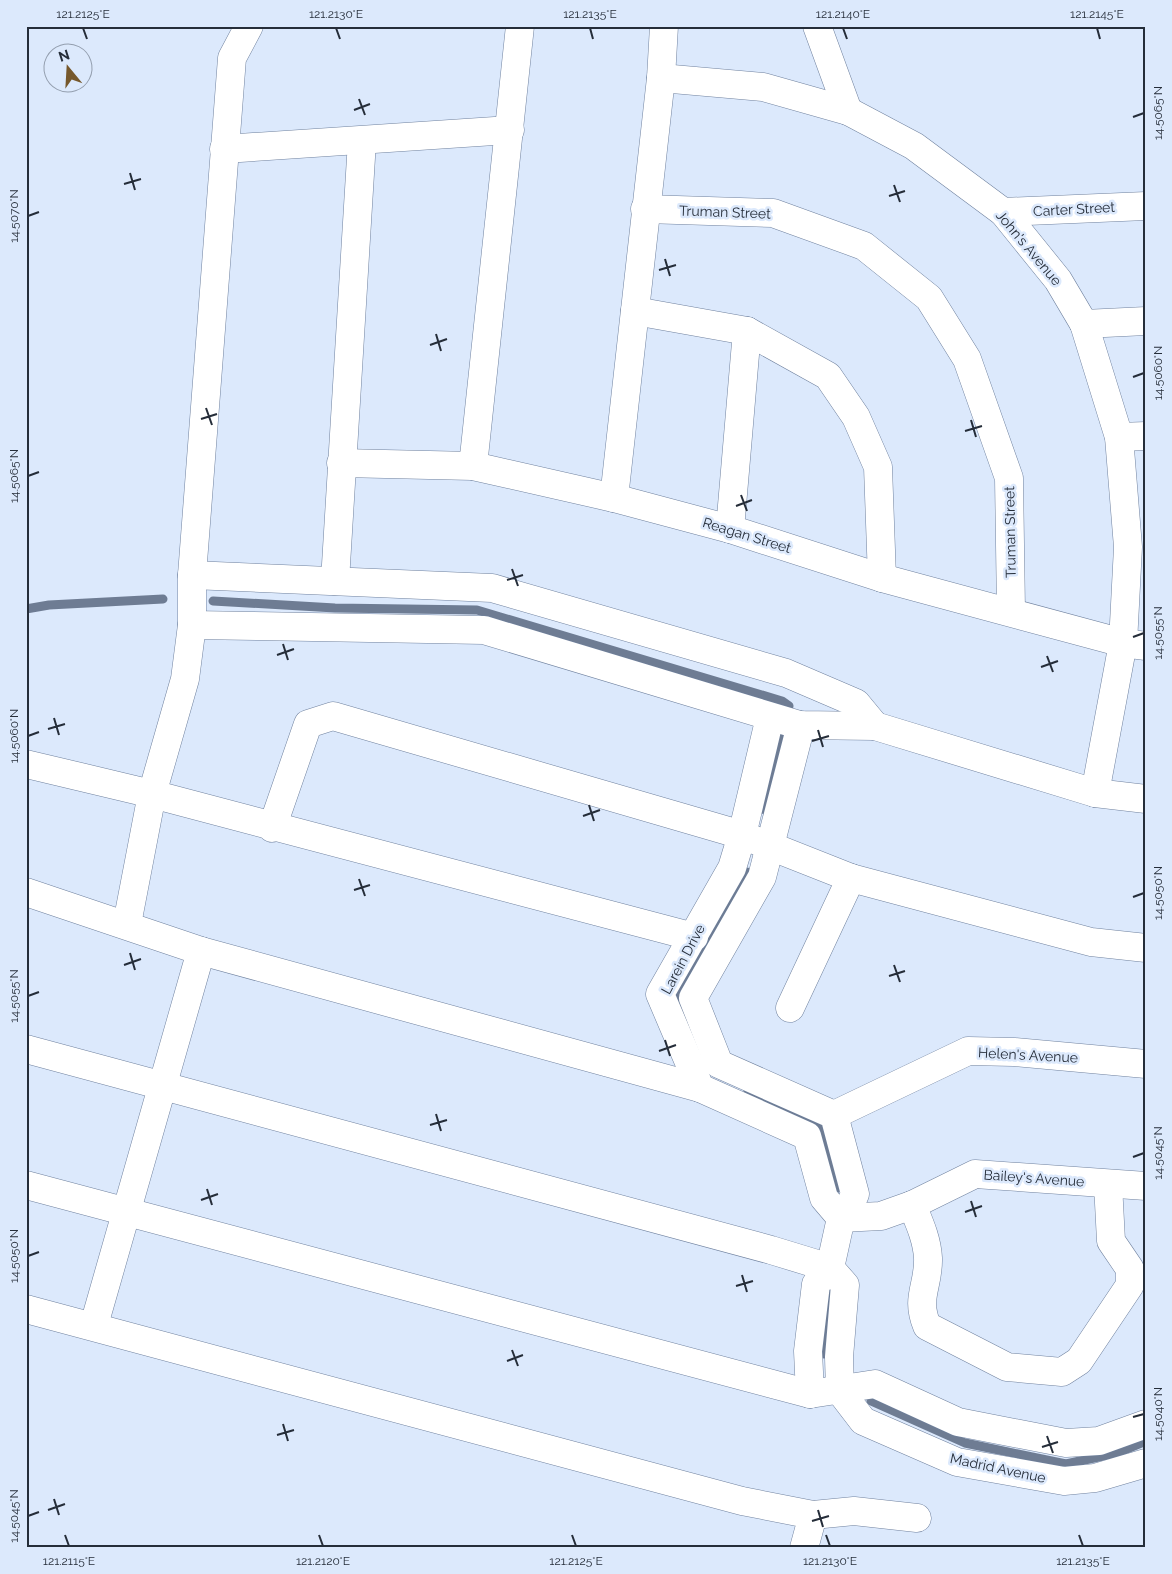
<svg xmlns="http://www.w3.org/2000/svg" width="1172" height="1574" viewBox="0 0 1172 1574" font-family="Raleway,sans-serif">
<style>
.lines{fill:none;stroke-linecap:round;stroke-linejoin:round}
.stream{stroke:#6e7c93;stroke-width:9}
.minor-casing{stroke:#70829f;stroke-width:29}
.minor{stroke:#fff;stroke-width:28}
.ticks{fill:none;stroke:#252d39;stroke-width:2}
.labels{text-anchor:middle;stroke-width:5;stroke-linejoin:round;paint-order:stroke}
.street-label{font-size:14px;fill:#252d39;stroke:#dce9fc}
.neatline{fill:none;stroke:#252d39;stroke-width:2}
.ticks-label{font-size:12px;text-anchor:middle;fill:#252d39}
</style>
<rect width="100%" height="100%" fill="#dce9fc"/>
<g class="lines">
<g class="stream">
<path d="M213,601L335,608L477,610L782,701L789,706L765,810"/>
<path d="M26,609L49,605L163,599"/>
<path d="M695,1040L677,997L747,872"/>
<path d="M748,1091L819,1125L836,1189"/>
<path d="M824,1354L830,1290"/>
<path d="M871,1401L965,1443L1066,1464L1117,1453L1146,1441"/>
</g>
<g class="minor-casing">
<g id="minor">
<path d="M817,26L848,111"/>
<path d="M661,78L763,87L848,111L914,146L1003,212L1058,280L1084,324L1119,437L1128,547L1123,643L1095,793"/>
<path d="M224,149L510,130"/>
<path d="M645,209L773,213L864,246L929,298L967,359L1009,478L1011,611"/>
<path d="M1003,212L1146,206"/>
<path d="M635,311L747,331L828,376L856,417L878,467L882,578"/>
<path d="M1084,324L1146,321"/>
<path d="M1119,437L1146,436"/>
<path d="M341,463L473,466L614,498L730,529L882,578L1123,643L1146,646"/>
<path d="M473,466L520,26"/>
<path d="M614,498L661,78L664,26"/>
<path d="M730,529L747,331"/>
<path d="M192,575L492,588L786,673L856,703L875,726"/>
<path d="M335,581L362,141"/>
<path d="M192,625L484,630L799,725L875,726L1095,793L1146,799"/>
<path d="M770,717L742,835L732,868L660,994L700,1088L807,1136L824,1198L841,1218"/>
<path d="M801,725L762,877L693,998L719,1064L834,1115L855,1194L850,1205L841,1218L830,1268L816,1284L808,1351L810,1394"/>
<path d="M26,764L152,794L694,937"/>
<path d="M272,828L308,724L333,716L742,835L851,878L1091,942L1146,948"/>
<path d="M26,892L201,951L700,1088"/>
<path d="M127,924L152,794L185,679L192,625V575L232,58L249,26"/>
<path d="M790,1008L851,878"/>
<path d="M26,1049L771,1250L830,1268L845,1285L839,1357L840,1391"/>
<path d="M834,1115L968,1051L1014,1052L1146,1064"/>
<path d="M26,1185L810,1394L875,1384L958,1422L1066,1443L1099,1441L1146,1424"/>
<path d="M912,1205C919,1222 927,1239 928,1258C929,1286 915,1297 927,1326L1007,1367L1062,1372L1079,1361L1130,1285V1269L1111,1241L1108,1184"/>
<path d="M841,1218L881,1216L912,1205L975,1174L1146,1186"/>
<path d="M26,1309L742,1501L813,1515L804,1548"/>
<path d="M94,1325L201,951"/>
<path d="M840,1391L863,1421L957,1462L1064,1481L1095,1478L1146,1463"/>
<path d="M813,1515L854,1511L917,1518"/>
</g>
</g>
<use href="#minor" class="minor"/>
</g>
<path class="ticks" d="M83,28L87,39M336,28L340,39M590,28L593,39M843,28L847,39M1097,28L1100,39M359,99L365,115M354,110L370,104M1133,117L1144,113M130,173L135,190M124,184L141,179M894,185L900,202M889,196L905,191M28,216L39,212M665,259L670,276M659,270L676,265M436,334L441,351M430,345L447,339M1133,377L1144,373M206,408L212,425M201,419L217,414M971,420L976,437M965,431L982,426M28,476L39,472M741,495L747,511M736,506L752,500M512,569L518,586M507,580L523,575M1133,637L1144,633M283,644L288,660M277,655L294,649M1047,656L1053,672M1041,667L1058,661M54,718L59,735M48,729L65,724M818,730L823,747M28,736L39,732M812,741L829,736M589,805L594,821M583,816L600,810M359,879L365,896M354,890L370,885M1133,897L1144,893M130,953L135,970M124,965L141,959M894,965L900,982M889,976L905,971M28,996L39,992M665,1040L670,1056M659,1051L676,1045M436,1114L441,1131M430,1125L447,1120M1133,1157L1144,1153M207,1189L212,1205M201,1200L218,1194M971,1201L976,1217M965,1212L982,1206M28,1256L39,1252M742,1275L747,1292M736,1286L753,1281M512,1350L518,1366M507,1361L523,1355M1133,1417L1144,1414M283,1424L288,1441M277,1435L294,1430M1047,1436L1053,1453M1042,1447L1058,1442M54,1499L59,1515M48,1510L65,1504M818,1510L823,1527M28,1516L39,1512M812,1521L829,1516M65,1535L69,1546M319,1535L323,1546M572,1535L576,1546M826,1535L830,1546M1079,1535L1083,1546"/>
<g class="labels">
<g class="street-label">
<text transform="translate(1074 209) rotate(-3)" y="5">Carter Street</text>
<text transform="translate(725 212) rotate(2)" y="5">Truman Street</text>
<text transform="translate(1029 248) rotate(50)" y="5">John's Avenue</text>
<text transform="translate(1010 532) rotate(-91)" y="5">Truman Street</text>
<text transform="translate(747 535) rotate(17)" y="5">Reagan Street</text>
<text transform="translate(683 959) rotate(-62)" y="5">Larein Drive</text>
<text transform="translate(1028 1055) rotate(3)" y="5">Helen's Avenue</text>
<text transform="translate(1034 1178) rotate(4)" y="5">Bailey's Avenue</text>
<text transform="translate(998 1468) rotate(12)" y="5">Madrid Avenue</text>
</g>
</g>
<rect width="1172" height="1574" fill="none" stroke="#dce9fc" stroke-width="55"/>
<g transform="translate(68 68) rotate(342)"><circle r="24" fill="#dce9fc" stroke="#939eae"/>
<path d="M0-4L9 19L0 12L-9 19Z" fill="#76582c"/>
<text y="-8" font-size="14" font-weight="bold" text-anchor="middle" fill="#252d39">N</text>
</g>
<rect x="28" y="28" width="1116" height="1518" class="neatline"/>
<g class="ticks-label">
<text x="83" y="18">121.2125°E</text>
<text x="336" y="18">121.2130°E</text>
<text x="590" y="18">121.2135°E</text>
<text x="843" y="18">121.2140°E</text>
<text x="1097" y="18">121.2145°E</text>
<text transform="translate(1158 113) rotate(-90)" y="4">14.5065°N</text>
<text transform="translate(14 216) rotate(-90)" y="4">14.5070°N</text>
<text transform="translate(1158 373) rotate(-90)" y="4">14.5060°N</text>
<text transform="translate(14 476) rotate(-90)" y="4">14.5065°N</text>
<text transform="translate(1158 633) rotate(-90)" y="4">14.5055°N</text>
<text transform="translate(14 736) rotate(-90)" y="4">14.5060°N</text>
<text transform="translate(1158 893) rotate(-90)" y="4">14.5050°N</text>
<text transform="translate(14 996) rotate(-90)" y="4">14.5055°N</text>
<text transform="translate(1158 1153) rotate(-90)" y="4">14.5045°N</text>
<text transform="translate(14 1256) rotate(-90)" y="4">14.5050°N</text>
<text transform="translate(1158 1414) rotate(-90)" y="4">14.5040°N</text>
<text transform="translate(14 1516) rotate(-90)" y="4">14.5045°N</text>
<text x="69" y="1565">121.2115°E</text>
<text x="323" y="1565">121.2120°E</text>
<text x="576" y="1565">121.2125°E</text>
<text x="830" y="1565">121.2130°E</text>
<text x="1083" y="1565">121.2135°E</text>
</g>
</svg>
